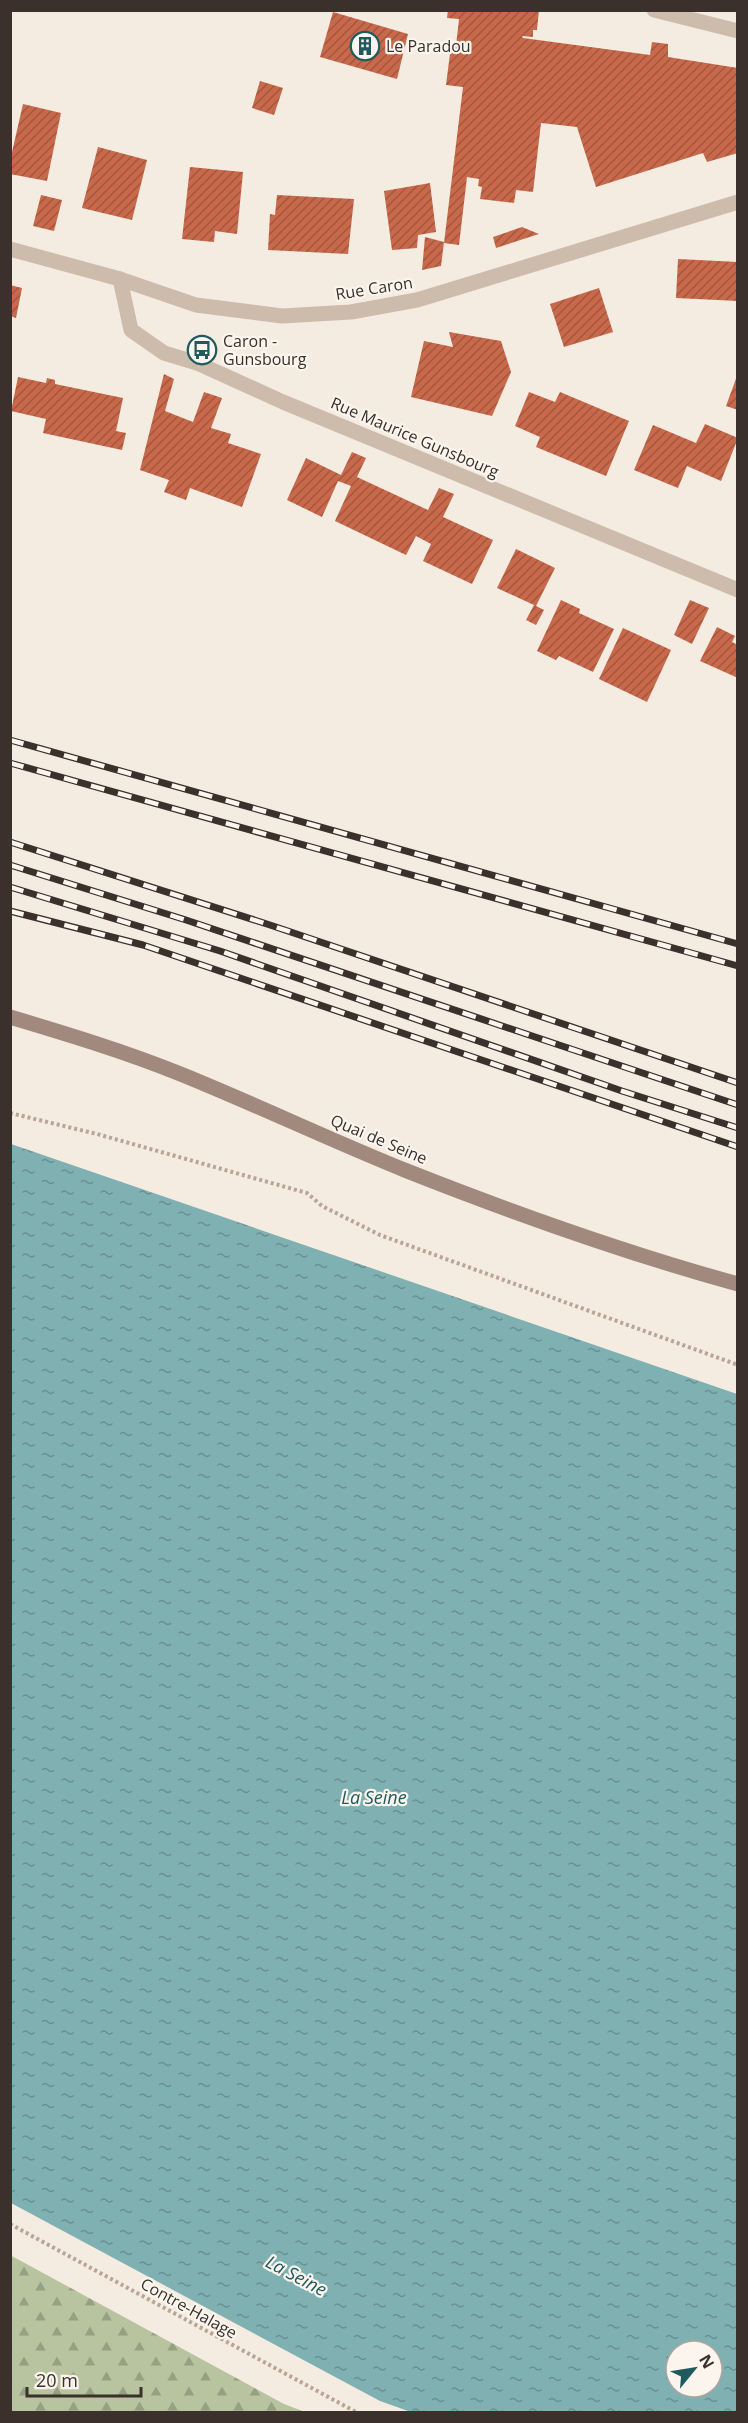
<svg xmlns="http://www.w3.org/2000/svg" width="748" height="2423" viewBox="0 0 748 2423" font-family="'Open Sans',sans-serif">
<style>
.forest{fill:url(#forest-firs)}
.water{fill:url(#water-ripples);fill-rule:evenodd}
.building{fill:url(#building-hatch)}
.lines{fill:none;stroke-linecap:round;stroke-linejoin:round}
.path{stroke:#b9a596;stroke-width:4;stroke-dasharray:3 3;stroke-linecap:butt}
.street{stroke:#cdbbac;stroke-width:15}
.secondary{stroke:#a18a7d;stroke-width:15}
.rail-casing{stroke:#3b302b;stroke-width:7}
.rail{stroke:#fbf5ee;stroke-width:4.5;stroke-dasharray:14;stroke-linecap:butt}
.labels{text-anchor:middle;stroke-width:4.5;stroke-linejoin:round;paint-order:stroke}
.poi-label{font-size:16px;fill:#3b302b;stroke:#fbf5ee;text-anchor:start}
.street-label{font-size:16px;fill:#3b302b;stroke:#fbf5ee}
.water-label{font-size:18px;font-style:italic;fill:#1f5a5e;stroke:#fbf5ee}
</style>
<defs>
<pattern id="forest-firs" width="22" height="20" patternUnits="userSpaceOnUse" patternTransform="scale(1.5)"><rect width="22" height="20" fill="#b8c4a0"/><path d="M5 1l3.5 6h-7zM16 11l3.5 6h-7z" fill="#97a083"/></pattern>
<pattern id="water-ripples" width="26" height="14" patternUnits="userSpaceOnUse" patternTransform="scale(1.5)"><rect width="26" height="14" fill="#7fb0b2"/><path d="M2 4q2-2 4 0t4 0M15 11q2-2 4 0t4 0" fill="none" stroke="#699091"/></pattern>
<pattern id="building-hatch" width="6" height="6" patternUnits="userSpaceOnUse" patternTransform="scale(1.5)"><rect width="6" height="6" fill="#c8694b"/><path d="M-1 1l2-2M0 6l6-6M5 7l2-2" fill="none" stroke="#a4573f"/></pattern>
</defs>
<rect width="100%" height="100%" fill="#f4ebe1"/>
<path class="forest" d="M10,2255L284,2404L305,2412H11Z"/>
<path class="water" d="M11,1144L737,1394V2412H411L380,2401L11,2203ZM676,2351H712V2387H676Z"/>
<g class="building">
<path d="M448,10H539L537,30H533V37L522,36L523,38L650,55L652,42L668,44V57L738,68V153L707,162L703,153L596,187L577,127L541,123L533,192L516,190L514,203L480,199L482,187L478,186L479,179L467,177L459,245L444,243L463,87L446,85L451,46H456L459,19L447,18Z"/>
<path d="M333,12L408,34L397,79L320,57Z"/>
<path d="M260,81L283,88L274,115L252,108Z"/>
<path d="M23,104L61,113L47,181L10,174V161Z"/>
<path d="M98,147L147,160L132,220L82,208Z"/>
<path d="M190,167L243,172L237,234L215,231L214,242L182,239Z"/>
<path d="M430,183L436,232L418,235L417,248L392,250L384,191Z"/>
<path d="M41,195L62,200L54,231L33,226Z"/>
<path d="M277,195L354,199L348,254L268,250L270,214L275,215Z"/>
<path d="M522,227L539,234L496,248L493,237Z"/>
<path d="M425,237L444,242L441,266L422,270Z"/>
<path d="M678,259L738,262V301L676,298Z"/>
<path d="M10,285L22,288L16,318L10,316Z"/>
<path d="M599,288L613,332L564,347L550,304Z"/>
<path d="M449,332L501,341L511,372L492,416L411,397L424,341L453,347Z"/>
<path d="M164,374L174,379L165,411L193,422L204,392L222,398L211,428L231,434L228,443L261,454L242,507L190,488L186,500L164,492L169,480L140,470Z"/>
<path d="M737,376H738V410L726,406Z"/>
<path d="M18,377L46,383L47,378L55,380V384L123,398L116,431L126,433L122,450L43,433L46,419L11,411Z"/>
<path d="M529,392L555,402L560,392L629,421L606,476L536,447L540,437L515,426Z"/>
<path d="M705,424L738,438L721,481L687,466L678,488L634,470L653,425L696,443Z"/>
<path d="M352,452L366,458L357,477L428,510L439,488L454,494L443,517L493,540L472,584L423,561L431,544L416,536L406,555L335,521L351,486L338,481L322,517L287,500L306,458L341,475Z"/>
<path d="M516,549L555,568L536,606L544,610L536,625L526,620L534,605L497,588Z"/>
<path d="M561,600L580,609L579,613L614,629L593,672L559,656L556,660L537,651Z"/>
<path d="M690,600L709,608L692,644L674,635Z"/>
<path d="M717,627L735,636L732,642L738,645V678L700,661Z"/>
<path d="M623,628L671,650L647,702L599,679Z"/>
</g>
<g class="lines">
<g class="path">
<path d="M10,1113L97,1134L307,1193L322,1206L380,1235L738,1365"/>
<path d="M10,2224L356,2412"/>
</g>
<g class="street">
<path d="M654,10L738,31"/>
<path d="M10,249L120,279L196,305L282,316L351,312L417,300L738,202"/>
<path d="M120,279L131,330L164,353L197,363L283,402L738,590"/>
</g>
<path class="secondary" d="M10,1017C67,1034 123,1051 178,1073C255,1104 330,1140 407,1171C516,1214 625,1253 738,1284"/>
<g class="rail-casing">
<g id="rail">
<path d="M10,740L738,944"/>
<path d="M10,763L738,966"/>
<path d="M10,842L270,925L738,1083"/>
<path d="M10,865L186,920L738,1105"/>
<path d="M10,887L220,951L622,1091L738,1128"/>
<path d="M10,911L143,945L738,1147"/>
</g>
</g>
<use href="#rail" class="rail"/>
</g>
<defs>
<g id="building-ring" transform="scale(1.5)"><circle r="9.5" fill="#fbf5ee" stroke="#1f5a5e" stroke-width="1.5"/><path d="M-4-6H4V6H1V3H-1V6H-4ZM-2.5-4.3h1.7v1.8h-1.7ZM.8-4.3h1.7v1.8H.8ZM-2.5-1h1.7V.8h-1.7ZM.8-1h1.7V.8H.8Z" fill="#1f5a5e"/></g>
<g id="bus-ring" transform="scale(1.5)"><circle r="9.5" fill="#fbf5ee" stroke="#1f5a5e" stroke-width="1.5"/><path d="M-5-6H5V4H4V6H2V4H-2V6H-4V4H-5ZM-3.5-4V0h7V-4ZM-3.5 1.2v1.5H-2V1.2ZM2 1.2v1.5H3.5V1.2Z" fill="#1f5a5e"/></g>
</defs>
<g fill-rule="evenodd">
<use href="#building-ring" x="365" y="46"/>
<use href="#bus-ring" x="202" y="350"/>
</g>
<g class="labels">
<g class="poi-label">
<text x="386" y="52">Le Paradou</text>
<text x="223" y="347">Caron -<tspan x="223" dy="18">Gunsbourg</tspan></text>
</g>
<g class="street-label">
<text transform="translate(374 288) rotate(-9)" y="6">Rue Caron</text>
<text transform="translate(415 437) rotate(23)" y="6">Rue Maurice Gunsbourg</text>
<text transform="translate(379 1139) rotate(23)" y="6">Quai de Seine</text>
<text transform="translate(189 2308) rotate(29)" y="6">Contre-Halage</text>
</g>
<g class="water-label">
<text x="374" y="1804">La Seine</text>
<text transform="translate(296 2276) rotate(28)" y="6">La Seine</text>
</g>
</g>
<rect width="748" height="2423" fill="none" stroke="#3b302b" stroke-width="24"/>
<g transform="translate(694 2369) rotate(60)"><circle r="28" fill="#fbf5ee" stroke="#aea6a0" stroke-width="1.5"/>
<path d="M0-4.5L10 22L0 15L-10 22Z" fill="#1f5a5e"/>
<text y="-9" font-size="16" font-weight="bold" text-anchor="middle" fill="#3b302b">N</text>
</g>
<path d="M27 2387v9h114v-9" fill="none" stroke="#3b302b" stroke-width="3"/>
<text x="36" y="2387" font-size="18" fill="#3b302b" stroke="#fbf5ee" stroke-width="4.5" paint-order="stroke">20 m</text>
</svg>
